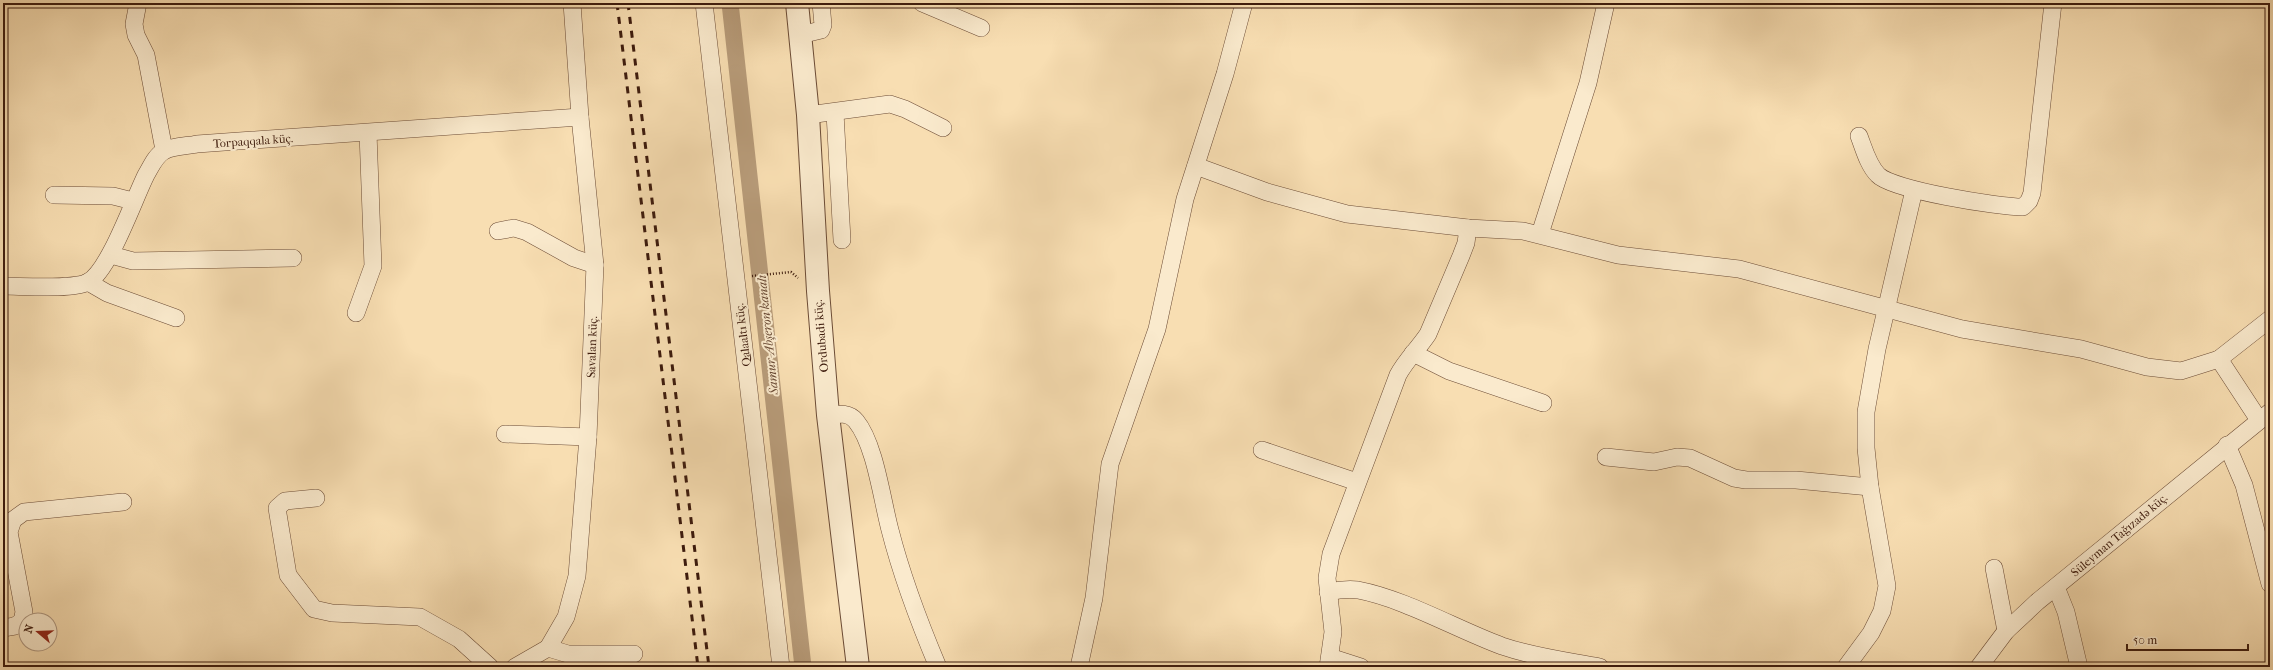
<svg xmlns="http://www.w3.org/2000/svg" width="2273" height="670" viewBox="0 0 2273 670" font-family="'IM FELL French Canon',serif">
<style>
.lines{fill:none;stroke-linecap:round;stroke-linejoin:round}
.canal{stroke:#b89c7a;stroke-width:17}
.minor-casing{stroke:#6c4c36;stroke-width:18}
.tertiary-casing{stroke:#6c4c36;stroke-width:24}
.path{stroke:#3d1b0d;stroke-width:2.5;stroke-dasharray:1 2;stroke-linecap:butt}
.minor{stroke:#faeacd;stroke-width:17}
.tertiary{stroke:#faeacd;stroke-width:22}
.rail{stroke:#3d1b0d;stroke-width:3;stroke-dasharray:7 7;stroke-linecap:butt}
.labels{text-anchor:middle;stroke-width:4;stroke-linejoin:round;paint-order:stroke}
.street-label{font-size:12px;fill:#3d1b0d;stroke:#faeacd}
.water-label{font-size:13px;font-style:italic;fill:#684833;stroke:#faeacd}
</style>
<rect width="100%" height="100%" fill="#f8deb2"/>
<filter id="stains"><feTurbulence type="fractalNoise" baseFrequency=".005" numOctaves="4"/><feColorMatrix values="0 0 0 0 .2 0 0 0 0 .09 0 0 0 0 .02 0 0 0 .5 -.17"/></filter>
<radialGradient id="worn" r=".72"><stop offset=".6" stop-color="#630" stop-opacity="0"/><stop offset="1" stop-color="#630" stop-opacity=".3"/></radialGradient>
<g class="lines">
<path class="canal" d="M730,3L803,667"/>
<g class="minor-casing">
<g id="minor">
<path d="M138,3L134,24L136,35L146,55L164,150"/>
<path d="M704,3L781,667"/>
<path d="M922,3L981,28"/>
<path d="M800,35L821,30L823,25L821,3"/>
<path d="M835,113L842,240"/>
<path d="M808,115L890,104L905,109L943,128"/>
<path d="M1859,136C1864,149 1868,165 1878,175C1892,190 1999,207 2023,207L2029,201L2032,193L2053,3"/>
<path d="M1196,166L1267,192L1347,214L1468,228L1523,231L1618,255L1739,269L1962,329L2081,349L2147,367L2181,371L2219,359L2259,420"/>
<path d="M54,195L113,196L133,201"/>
<path d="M498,231L514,228L527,232L574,258L595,265"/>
<path d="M1540,234L1588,83L1606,3"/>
<path d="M111,255L133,261L293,258"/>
<path d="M88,282L107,293L176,318"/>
<path d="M3,286C22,286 73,290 88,282C109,271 134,199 146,175C151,167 155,156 164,151C172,146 188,146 197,144L580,117"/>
<path d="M356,313L373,266L368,133"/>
<path d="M1413,353L1449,371L1543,403"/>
<path d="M2219,359L2270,319"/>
<path d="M828,415C838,414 849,412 856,421C875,444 882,500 890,530C902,577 919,622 938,667"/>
<path d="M505,434L588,437"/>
<path d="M2227,445L2244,485L2270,584"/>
<path d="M1262,450L1357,482"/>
<path d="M1606,457L1654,462L1677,457L1690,458L1734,478L1746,480H1796L1870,487"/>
<path d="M316,498L285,501L277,508L288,575L314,609L332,613L420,617L459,639L490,667"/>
<path d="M1994,568L2006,631"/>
<path d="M2056,587L2066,612L2079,667"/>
<path d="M1328,592C1338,590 1348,589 1358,590C1405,599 1456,629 1502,646C1534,657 1568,661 1600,667"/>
<path d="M3,628L15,626L22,621L24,612L9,532L13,520L24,512L123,502"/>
<path d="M548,648L568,654H634"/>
<path d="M1330,657L1361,667"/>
<path d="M515,667L548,648L566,617L577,576L588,437L595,265L580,117L572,3"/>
<path d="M1079,667L1094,598L1110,464L1157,329L1185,199L1225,74L1244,3"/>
<path d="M1328,667L1333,632L1327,578L1331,554L1398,375C1406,360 1418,349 1428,334L1461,256L1466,243L1468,228"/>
<path d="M1846,667L1871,633L1882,611L1887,586L1870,487L1866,448V412L1877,349L1914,190"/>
<path d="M1979,667L2006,631L2037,602L2270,412"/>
</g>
</g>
<g class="tertiary-casing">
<path id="tertiary" d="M797,3L808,115L818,291L828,415L858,667"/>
</g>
<path class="path" d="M752,276L791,272L798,278"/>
<use href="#minor" class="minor"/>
<use href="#tertiary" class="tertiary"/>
<g class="rail">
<path d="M617,3L698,667"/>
<path d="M628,3L709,667"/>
</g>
</g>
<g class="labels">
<g class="street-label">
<text transform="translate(253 141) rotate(-4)" y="4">Torpaqqala küç.</text>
<text transform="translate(743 335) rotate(-97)" y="4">Qalaaltı küç.</text>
<text transform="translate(821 336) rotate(-95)" y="4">Ordubadi küç.</text>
<text transform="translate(592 347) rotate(-88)" y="4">Savalan küç.</text>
<text transform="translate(2119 535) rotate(-40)" y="4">Süleyman Tağızadə küç.</text>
</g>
<g class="water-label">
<text transform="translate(767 335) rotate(-96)" y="5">Samur-Abşeron kanalı</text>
</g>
</g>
<rect width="2273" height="670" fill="none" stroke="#f8deb2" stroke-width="16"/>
<rect x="4" y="4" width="2265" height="662" fill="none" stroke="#3d1b0d" stroke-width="2"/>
<rect x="8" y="8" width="2257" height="654" fill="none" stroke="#3d1b0d"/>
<g transform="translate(38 632) rotate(289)"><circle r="19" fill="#faeacd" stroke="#ae9780"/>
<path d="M0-3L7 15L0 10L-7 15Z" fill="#8f2418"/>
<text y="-6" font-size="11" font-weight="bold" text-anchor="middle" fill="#3d1b0d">N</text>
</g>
<path d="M2127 644v6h121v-6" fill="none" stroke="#3d1b0d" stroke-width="2"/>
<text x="2133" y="644" font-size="12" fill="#3d1b0d" stroke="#faeacd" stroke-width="3" paint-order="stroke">50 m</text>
<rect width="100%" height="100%" filter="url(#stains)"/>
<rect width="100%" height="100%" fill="url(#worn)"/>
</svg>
